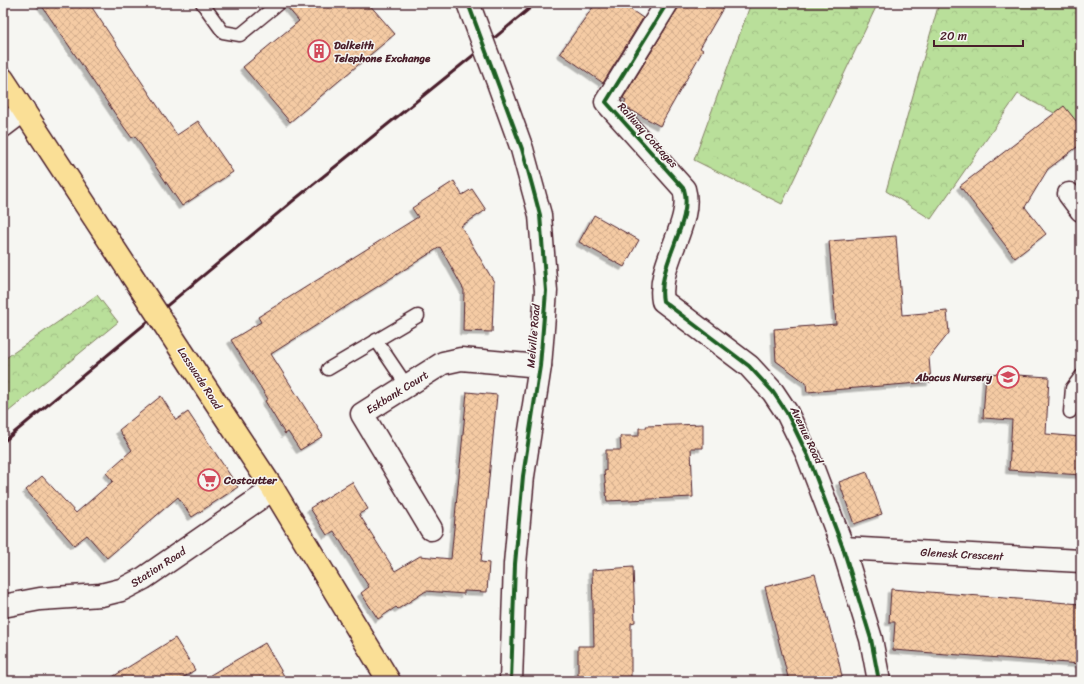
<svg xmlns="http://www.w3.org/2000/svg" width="1084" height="684" viewBox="0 0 1084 684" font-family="Sriracha,sans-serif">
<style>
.forest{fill:url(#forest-crowns);stroke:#827f62}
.building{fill:url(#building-cross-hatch);stroke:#4a1f2b;filter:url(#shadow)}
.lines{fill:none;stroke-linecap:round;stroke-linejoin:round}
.service-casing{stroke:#4a1f2b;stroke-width:15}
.minor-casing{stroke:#4a1f2b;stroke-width:25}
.secondary-casing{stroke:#4a1f2b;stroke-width:25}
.primary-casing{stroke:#4a1f2b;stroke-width:25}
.service{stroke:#f6f6f2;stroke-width:12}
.minor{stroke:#f6f6f2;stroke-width:22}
.secondary{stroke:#f6f6f2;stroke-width:22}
.primary{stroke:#fadf96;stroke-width:22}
.rail{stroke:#4a1f2b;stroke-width:3}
.secondary-bridge-casing{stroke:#4a1f2b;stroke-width:25;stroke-linecap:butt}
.primary-bridge-casing{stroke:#4a1f2b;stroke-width:25;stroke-linecap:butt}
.secondary-bridge{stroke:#f6f6f2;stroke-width:22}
.primary-bridge{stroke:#fadf96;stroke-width:22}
.cycleway-casing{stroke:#f6f6f2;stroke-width:6}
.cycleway{stroke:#1b5e20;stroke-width:4}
.labels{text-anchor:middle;stroke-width:3;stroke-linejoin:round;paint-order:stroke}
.poi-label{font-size:11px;font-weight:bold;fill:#4a1f2b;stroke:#f6f6f2;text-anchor:start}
.street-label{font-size:11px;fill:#4a1f2b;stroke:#f6f6f2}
</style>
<defs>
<pattern id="forest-crowns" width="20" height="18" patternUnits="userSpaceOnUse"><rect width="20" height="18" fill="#b9df9a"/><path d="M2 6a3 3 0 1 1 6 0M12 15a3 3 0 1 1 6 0" fill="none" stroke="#a1bf85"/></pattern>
<pattern id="building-cross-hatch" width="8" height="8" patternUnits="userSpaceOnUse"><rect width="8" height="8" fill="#f5cba4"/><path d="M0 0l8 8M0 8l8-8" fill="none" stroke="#d4ae8d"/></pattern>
<filter id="shadow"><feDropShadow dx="-3.5" dy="3.5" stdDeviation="0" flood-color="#0004"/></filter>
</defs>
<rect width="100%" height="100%" fill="#f6f6f2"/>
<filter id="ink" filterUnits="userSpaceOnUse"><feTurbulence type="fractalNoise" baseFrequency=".025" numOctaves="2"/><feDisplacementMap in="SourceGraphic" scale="8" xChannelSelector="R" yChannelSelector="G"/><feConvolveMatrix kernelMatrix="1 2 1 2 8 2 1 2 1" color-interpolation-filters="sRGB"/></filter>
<g filter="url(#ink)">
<g class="forest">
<path d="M751,3H878L782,204L694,160Z"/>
<path d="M939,3H1081V127L1018,94L931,219L886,191Z"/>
<path d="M97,295L118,322L3,416V360Z"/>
</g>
<g class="building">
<path d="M40,3H89L177,135L198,121L233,172L182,206L135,136L132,138L124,127Z"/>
<path d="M286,3H368L395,34L290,122L243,67L299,21L286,6Z"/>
<path d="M596,3H621L643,18L603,83L560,53Z"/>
<path d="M681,3H726L700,48L703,50L660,126L629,109L624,104L626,100L623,98Z"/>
<path d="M1064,106L1081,127V144L1048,169L1025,207L1046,234L1015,258L960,186Z"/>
<path d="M454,181L462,195L472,189L486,210L461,226L494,282L492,332L463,331L464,290L440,247L271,354L323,436L300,450L288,432L285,434L265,401L268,399L231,340L261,322L258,317L418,217L412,208Z"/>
<path d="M594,215L639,240L624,267L579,242Z"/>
<path d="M896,236L902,315L947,311L949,333L929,358L931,382L807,392L806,383L776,361L774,329L836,324L829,241Z"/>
<path d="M986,373L1049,377L1046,434L1081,437V475L1009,470L1012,420L983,418Z"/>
<path d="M467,392L497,395L481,562L489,563L487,592L464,591V594L426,591L398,609L396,607L378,619L361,593L369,587L334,531L327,535L310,508L352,482L368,509L359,514L395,571L420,556L451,559Z"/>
<path d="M161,396L176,420L188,412L238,487L192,517L178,497L107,558L87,535L74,545L26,490L42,476L76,513L113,481L106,473L132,450L119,430Z"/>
<path d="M703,424V448H691L693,497L607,501L604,471H606V450H621L620,436H639V428H647L646,426Z"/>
<path d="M867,472L882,514L854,524L839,482Z"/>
<path d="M633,567L635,622L631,623V681H578V646H594L592,570Z"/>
<path d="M815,574L838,658L843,681H789L765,587Z"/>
<path d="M891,589L1081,604V664L893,650L895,622H889Z"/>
<path d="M175,638L195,670L178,681H106Z"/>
<path d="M265,643L287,681H200Z"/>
</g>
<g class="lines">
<g class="service-casing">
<g id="service">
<path d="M202,3L223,32L240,35L279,3"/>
<path d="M376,340L407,386"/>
<path d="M328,369L418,316"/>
<path d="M1070,412L1072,388L1081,376"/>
</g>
</g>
<g class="minor-casing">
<g id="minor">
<path d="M667,3L606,102L684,189C694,222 656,265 663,301L749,366L773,392L787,413L808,456L843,548L871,639L879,681"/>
<path d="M3,126L24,110"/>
<path d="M1069,194L1081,210"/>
<path d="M431,529L362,414L443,363L461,359L540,366"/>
<path d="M843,548L1081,561"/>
<path d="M3,606L40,599L101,595L121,590L144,578L273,489"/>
</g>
</g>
<g class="secondary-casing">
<path id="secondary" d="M496,77L522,149L540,215L546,291L540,366L523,476L515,564L511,681"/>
</g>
<g class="primary-casing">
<g id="primary">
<path d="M3,79L131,274"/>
<path d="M191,365L273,489L389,681"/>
</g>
</g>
<use href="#service" class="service"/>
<use href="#minor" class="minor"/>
<use href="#secondary" class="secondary"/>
<use href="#primary" class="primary"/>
<path class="rail" d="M3,442L294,200L486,45L536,3"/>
<g class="secondary-bridge-casing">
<path id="secondary-bridge" d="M468,3L496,77"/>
</g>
<g class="primary-bridge-casing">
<path id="primary-bridge" d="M131,274L191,365"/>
</g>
<use href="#secondary-bridge" class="secondary-bridge"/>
<use href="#primary-bridge" class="primary-bridge"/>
<g class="cycleway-casing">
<g id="cycleway">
<path d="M468,3L522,149L532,185L540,215L546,291L540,366L523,476L515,564L511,681"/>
<path d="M667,3L606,102L684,189C694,222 656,265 663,301L749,366L773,392L787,413L808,456L843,548L871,639L879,681"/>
</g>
</g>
<use href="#cycleway" class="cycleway"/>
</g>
</g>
<defs>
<g id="building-ring" transform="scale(1.15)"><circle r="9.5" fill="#f6f6f2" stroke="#d1495b" stroke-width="1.5"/><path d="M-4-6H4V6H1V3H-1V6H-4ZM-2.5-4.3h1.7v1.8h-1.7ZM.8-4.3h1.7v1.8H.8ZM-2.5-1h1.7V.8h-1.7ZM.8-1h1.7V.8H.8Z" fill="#d1495b"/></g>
<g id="school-ring" transform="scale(1.15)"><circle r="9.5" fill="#f6f6f2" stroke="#d1495b" stroke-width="1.5"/><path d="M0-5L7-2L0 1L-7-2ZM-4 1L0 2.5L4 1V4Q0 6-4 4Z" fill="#d1495b"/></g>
<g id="supermarket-ring" transform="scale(1.15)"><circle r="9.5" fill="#f6f6f2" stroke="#d1495b" stroke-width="1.5"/><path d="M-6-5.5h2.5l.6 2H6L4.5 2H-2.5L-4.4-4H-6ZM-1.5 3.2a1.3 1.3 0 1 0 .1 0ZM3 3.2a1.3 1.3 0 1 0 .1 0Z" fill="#d1495b"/></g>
</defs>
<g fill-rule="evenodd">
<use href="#building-ring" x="319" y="51"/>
<use href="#school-ring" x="1008" y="377"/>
<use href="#supermarket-ring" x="209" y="480"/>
</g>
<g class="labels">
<g class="poi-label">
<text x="334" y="49">Dalkeith<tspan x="334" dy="13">Telephone Exchange</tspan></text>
<text x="992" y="381" text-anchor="end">Abacus Nursery</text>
<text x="224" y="484">Costcutter</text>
</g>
<g class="street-label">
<text transform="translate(648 135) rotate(48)" y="4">Railway Cottages</text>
<text transform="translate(533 336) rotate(-85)" y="4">Melville Road</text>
<text transform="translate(200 378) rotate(57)" y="4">Lasswade Road</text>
<text transform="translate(397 392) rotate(-32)" y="4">Eskbank Court</text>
<text transform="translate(807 435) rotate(65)" y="4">Avenue Road</text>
<text transform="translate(962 554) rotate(3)" y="4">Glenesk Crescent</text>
<text transform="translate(158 567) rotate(-33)" y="4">Station Road</text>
</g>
</g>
<rect width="1084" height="684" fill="none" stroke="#f6f6f2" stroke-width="16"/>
<rect x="8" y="8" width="1068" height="668" fill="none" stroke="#4a1f2b" stroke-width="1.5" filter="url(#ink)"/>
<path d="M934 40v6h89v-6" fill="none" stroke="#4a1f2b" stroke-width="2"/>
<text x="940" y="40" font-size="12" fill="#4a1f2b" stroke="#f6f6f2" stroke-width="3" paint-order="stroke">20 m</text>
</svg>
